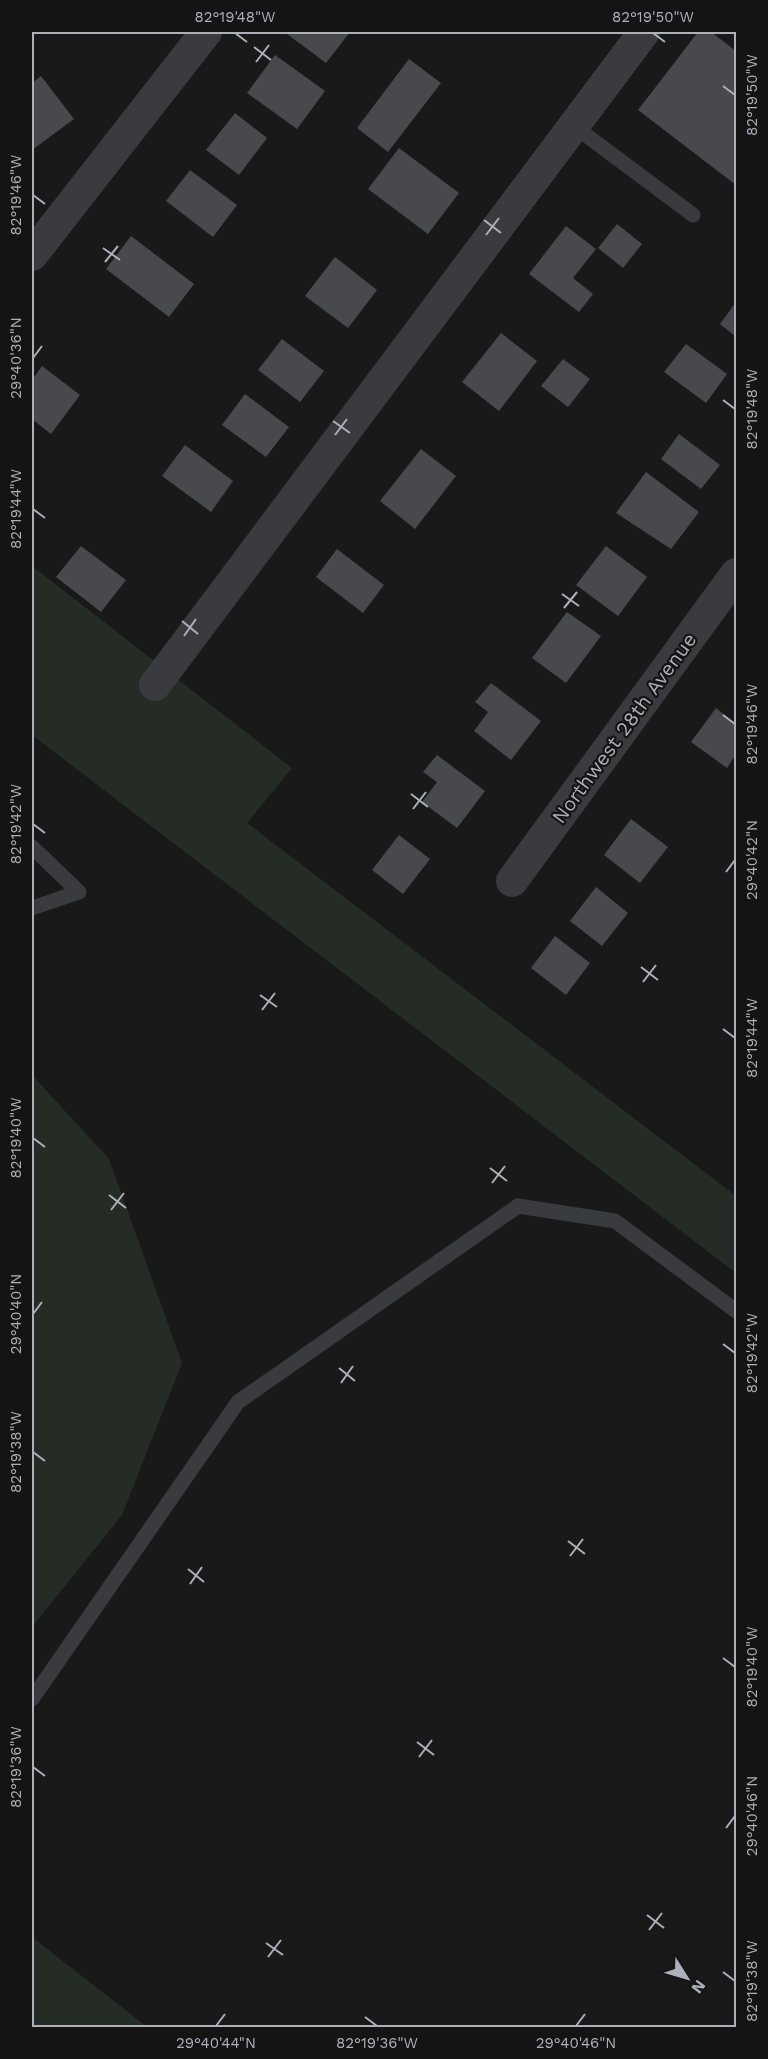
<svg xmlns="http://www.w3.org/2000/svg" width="768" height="2059" viewBox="0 0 768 2059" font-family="'Work Sans',sans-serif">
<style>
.green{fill:#252c26}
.building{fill:#48494d}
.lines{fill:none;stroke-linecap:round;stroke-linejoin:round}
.lane{stroke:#3a3b3f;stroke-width:15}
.street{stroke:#3a3b3f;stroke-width:32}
.ticks{fill:none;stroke:#adb0b9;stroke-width:2}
.labels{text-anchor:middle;stroke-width:4.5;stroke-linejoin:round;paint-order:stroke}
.street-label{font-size:20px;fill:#adb0b9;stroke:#141415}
.neatline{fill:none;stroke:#adb0b9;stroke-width:2}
.ticks-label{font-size:15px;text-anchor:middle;fill:#adb0b9}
</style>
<rect width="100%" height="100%" fill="#19191a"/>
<g class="green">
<path d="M32,566L292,768L247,823L736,1196V1273L32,735Z"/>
<path d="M32,1075L109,1159L182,1363L122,1515L32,1627Z"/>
<path d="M32,1937L147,2027H32Z"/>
</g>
<g class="building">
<path d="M289,32H350L326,63L287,34Z"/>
<path d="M698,32H711L736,51V185L638,110Z"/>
<path d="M275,55L325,91L297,129L247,93Z"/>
<path d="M409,59L441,83L388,152L357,128Z"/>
<path d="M41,76L74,119L32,150V83Z"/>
<path d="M235,113L267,138L239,175L206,150Z"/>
<path d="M399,148L459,193L428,234L368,189Z"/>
<path d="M190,170L237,205L213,237L166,201Z"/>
<path d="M617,224L642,244L623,268L598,248Z"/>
<path d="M566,226L596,249L573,278L593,294L579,312L529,274Z"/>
<path d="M131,236L194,284L169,317L106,269Z"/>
<path d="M335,257L377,290L348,328L305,296Z"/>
<path d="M736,302V337L720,324Z"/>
<path d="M501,333L537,361L499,411L462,382Z"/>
<path d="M282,339L324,371L300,402L258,370Z"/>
<path d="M686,344L727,374L706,403L664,372Z"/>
<path d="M563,359L590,379L568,407L541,386Z"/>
<path d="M42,366L80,395L51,434L32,419V380Z"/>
<path d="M245,394L289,427L266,457L222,425Z"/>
<path d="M679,434L720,465L701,489L661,459Z"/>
<path d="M185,445L233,481L211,512L162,476Z"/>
<path d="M421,449L456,476L415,529L380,501Z"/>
<path d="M646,472L699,512L671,549L616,513Z"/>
<path d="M81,546L126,580L101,612L56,577Z"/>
<path d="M606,546L647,577L618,616L576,585Z"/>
<path d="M337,549L384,585L363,613L316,577Z"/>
<path d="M567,612L601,636L566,683L532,658Z"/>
<path d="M491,683L541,721L511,760L474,731L488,712L475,702Z"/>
<path d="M716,708L736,724V754L727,768L691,742Z"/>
<path d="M437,755L485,791L457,828L422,802L437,782L423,772Z"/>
<path d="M631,819L668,847L640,883L604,855Z"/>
<path d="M399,835L430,859L403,894L372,870Z"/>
<path d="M596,887L628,913L602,946L570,921Z"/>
<path d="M555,936L590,963L566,995L531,968Z"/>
</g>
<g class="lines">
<g class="lane">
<path d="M574,126L693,215"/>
<path d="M32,847L79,892L32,908"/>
<path d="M32,1699L238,1402L518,1206L615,1221L736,1311"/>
</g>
<g class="street">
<path d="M32,255L206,32"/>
<path d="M155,685L644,32"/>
<path d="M512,881L736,574"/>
</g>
</g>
<path class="ticks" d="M235,33L247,42M653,33L665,42M254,47L271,60M256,62L269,45M723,86L735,95M33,195L45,204M484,220L501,233M486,235L499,218M103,248L120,260M105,262L118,246M33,358L42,346M723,400L735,409M333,421L350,433M335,435L347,419M33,509L45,518M562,594L579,606M564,608L577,592M182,621L198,634M184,636L196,619M723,715L735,724M411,794L428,807M413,809L426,792M33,824L45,833M726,872L735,860M641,967L658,980M643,982L656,965M260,995L277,1007M262,1010L275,993M723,1029L735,1038M33,1138L45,1147M490,1168L507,1181M492,1183L505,1166M109,1195L126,1208M111,1210L124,1193M33,1314L42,1302M723,1344L735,1353M339,1368L355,1381M341,1383L353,1366M33,1452L45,1461M568,1541L585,1554M570,1556L583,1539M188,1569L204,1582M190,1584L202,1567M723,1658L735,1667M417,1742L434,1755M419,1757L432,1740M33,1767L45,1776M726,1828L735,1816M647,1915L664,1928M649,1930L662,1913M266,1943L283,1955M268,1957L281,1940M723,1972L735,1981M365,2017L377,2026M216,2026L225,2014M576,2026L585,2014"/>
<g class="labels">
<g class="street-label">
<text transform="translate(624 728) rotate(-54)" y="7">Northwest 28th Avenue</text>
</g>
</g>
<rect width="768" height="2059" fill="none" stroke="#141415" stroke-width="66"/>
<g transform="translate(687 1978) rotate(127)" stroke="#141415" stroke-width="4.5" paint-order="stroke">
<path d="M0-4.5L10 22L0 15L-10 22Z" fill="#adb0b9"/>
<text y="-9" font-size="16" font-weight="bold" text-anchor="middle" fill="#adb0b9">N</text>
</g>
<rect x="33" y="33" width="702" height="1993" class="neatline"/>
<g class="ticks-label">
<text x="235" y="22">82°19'48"W</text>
<text x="653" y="22">82°19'50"W</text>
<text transform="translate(752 95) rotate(-90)" y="5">82°19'50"W</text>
<text transform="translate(16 195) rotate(-90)" y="5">82°19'46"W</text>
<text transform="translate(16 358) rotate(-90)" y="5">29°40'36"N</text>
<text transform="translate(752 409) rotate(-90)" y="5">82°19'48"W</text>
<text transform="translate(16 509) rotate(-90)" y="5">82°19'44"W</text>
<text transform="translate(752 724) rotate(-90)" y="5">82°19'46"W</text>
<text transform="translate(16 824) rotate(-90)" y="5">82°19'42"W</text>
<text transform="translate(752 860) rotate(-90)" y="5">29°40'42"N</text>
<text transform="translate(752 1038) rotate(-90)" y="5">82°19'44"W</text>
<text transform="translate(16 1138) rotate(-90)" y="5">82°19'40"W</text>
<text transform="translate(16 1314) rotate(-90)" y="5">29°40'40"N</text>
<text transform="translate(752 1353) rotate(-90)" y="5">82°19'42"W</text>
<text transform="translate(16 1452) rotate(-90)" y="5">82°19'38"W</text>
<text transform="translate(752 1667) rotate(-90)" y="5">82°19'40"W</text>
<text transform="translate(16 1767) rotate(-90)" y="5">82°19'36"W</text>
<text transform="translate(752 1816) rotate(-90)" y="5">29°40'46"N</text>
<text transform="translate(752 1981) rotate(-90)" y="5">82°19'38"W</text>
<text x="216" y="2048">29°40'44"N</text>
<text x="377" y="2048">82°19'36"W</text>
<text x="576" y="2048">29°40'46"N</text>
</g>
</svg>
